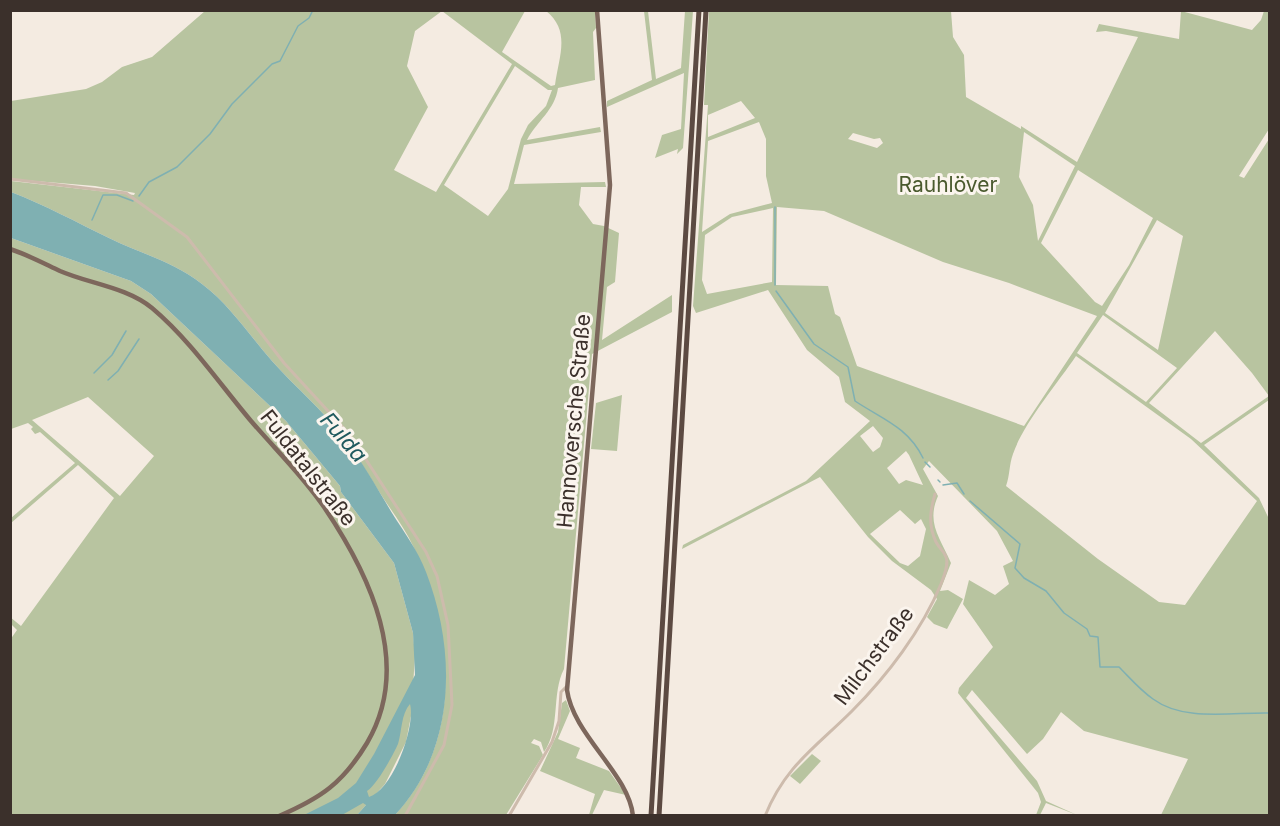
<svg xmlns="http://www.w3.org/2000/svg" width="1280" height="826" viewBox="0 0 1280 826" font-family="Inter,sans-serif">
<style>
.green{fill:#b8c4a0;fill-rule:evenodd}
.water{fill:#7fb0b2;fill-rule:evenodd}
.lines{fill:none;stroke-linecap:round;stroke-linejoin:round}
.stream{stroke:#7fb0b2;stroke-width:1.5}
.minor{stroke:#cdbbac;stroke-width:3}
.major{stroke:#7d675c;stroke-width:4.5}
.highway{stroke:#5c4a42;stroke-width:5}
.labels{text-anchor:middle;stroke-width:6;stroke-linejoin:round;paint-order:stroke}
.park-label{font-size:21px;fill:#4a5a2e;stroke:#fbf5ee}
.street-label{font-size:21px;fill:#3b302b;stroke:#fbf5ee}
.water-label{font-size:22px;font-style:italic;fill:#1f5a5e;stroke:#fbf5ee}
</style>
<rect width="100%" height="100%" fill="#f4ebe1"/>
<g class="green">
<path d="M205,11H525L502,52L551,86L555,85C559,56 571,31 546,11H595L596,28L593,32L595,80L558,88C555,110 537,121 527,140L600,127L601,132L524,145L514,184L605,182L606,187H581L579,205L593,224L604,226L619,233L615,282L607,287L602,340L672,295V312L592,354L564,669C551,694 561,728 544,752L541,742L534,739L531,743L539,746L543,755L506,815H395C463,741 455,633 414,548C405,528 390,509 378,490C367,472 356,454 343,437C322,409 295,387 272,361C249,335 230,305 202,284C173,261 141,254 109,238C76,222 45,205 11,192V181L134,195L135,193L95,186L11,179V101L86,89L102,82L122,67L152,57ZM442,11L512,64L436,192L394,170L428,107L407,66L415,31ZM515,66L548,90H552L546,106L528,125L521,139L508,189L488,216L444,185Z"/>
<path d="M644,11H648L656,79L681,68L685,11H693L683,148L677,154L678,149L655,158L662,135L681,129L684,73L607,107V101L652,80Z"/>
<path d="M709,11H951L953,37L964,55L966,97L1021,129V126L1077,162L1138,37L1106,31L1096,32L1099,24L1179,39L1181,11L1252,30L1261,20L1264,11H1269V129L1239,176L1244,178L1269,139V400L1204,445L1259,498L1269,519V815H1161L1188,759L1084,731L1061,712L1043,739L1027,754L972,690L966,698L1037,781L1046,801L1077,815L1046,803L1040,815H1036L1041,802L1038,793L958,693L959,688L993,647L963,604L969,580L995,595L1009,584L1003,566L1013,561L997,531L929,461L923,469L938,496C926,523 940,537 951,563L940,591L948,590L963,599L947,629L934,624L927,617L937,599L931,590L892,561L868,537L820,477L682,549L683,545L806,481L870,421L845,402L839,377L807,350L768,290L696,313L693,306L708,105H704ZM741,101L755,118L708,137V115ZM759,122L766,139V176L772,203L730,214L702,232L708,141ZM1024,132L1075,166L1038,241L1033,205L1019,177ZM853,133L874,139L880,138L883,143L877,148L848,139ZM1078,170L1153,218L1129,265L1102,306L1095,302L1041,243ZM777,207L824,211L943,262L1009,283L1097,316L1024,426L857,366L840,317L835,314L828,286L776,285ZM773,208L772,282L707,294L702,280L705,235L732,217ZM1157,220L1183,236L1158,350L1105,313ZM1103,315L1177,368L1146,402L1077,353ZM1215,331L1252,373L1269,396L1201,443L1149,403ZM1076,356L1191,439L1257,501L1185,605L1159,602L1098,559L1006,486C1010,475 1009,465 1013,454C1023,424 1057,384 1076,356ZM873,426L883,438L880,447L873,452L860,436ZM906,451L909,455L923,485L906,480L899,484L887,468ZM900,510L915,524L921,519L926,529L920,556L908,566L900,563L870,534Z"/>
<path d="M11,238L131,281L151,294L286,421L340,486L341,492L394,563L413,633L415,656L411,716L406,742L385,784L357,815H11L10,640L17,630L11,624L10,617L21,626L114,498L78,465L11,523V518L75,463L40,432L35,434L31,429L33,427L28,423L11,429ZM88,397L154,456L120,496L32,420Z"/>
<path d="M622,395L617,451L591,449L596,403Z"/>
<path d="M566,700L570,711L558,739L580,748L576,758L609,771L626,795L604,790L592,815H589L595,794L540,771L558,732L562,703Z"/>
<path d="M812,754L821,761L800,784L790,776Z"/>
</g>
<path class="water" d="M11,192C45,205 76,222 109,238C141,254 173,261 202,284C230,305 249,335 272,361C295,387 322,409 343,437C362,461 377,488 392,513C404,532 418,551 426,572C457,652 456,750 395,815H357L366,805L363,803L342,815H304L338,798L356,783L374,754L415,675L413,633L394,563L341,492L340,486L286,421L151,294L131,281L11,238ZM410,704C416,726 393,790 369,797L367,791C377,785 393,755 398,744C402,731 401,714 410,704Z"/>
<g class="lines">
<g class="stream">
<path d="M139,196L149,182L177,167L210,134L232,104L272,64L280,61L298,26L309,18L313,10"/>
<path d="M92,220L103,195H117L133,201"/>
<path d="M775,285V207"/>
<path d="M776,291L814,344L848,367L855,401C882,419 908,427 923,458"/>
<path d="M94,373L112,355L126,331"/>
<path d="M108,380L118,371L139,339"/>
<path d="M925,462L930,467"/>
<path d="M938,480L940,482"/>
<path d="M943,485L957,483L964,494"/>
<path d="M970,501L1020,544L1015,568L1024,578L1046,591L1064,613L1087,629L1090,636L1098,637L1100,667H1119C1130,678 1140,690 1153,699C1184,722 1232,712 1270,713"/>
</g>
<g class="minor">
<path d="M10,179L126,193L187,237L284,363L350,435L426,552L437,576L448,625L452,705L444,745L405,816"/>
<path d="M509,816L552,742L559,721L561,692L567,686"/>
<path d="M765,816C785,766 816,747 852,711C887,676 922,630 941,584C944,576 949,565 946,557C944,551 939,548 936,542C928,525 930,511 935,494"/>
</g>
<g class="major">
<path d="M597,10L610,185L567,690C573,735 629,774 633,816"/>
<path d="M10,249C28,255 43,263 60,271C90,284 126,287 152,308C190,340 219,383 251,421C275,449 303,476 324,507C370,575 413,665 367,743C343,783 321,798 279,816"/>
</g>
<g class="highway">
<path d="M651,816L699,10"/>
<path d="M659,816L706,10"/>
</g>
</g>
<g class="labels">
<g class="park-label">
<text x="948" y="192">Rauhlöver</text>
</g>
<g class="street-label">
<text transform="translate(574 421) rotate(-85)" y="7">Hannoversche Straße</text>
<text transform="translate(308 468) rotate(52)" y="7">Fuldatalstraße</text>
<text transform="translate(874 656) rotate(-53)" y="7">Milchstraße</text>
</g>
<g class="water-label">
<text transform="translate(344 437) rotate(49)" y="8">Fulda</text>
</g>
</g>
<rect width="1280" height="826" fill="none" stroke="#3b302b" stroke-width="24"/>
</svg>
